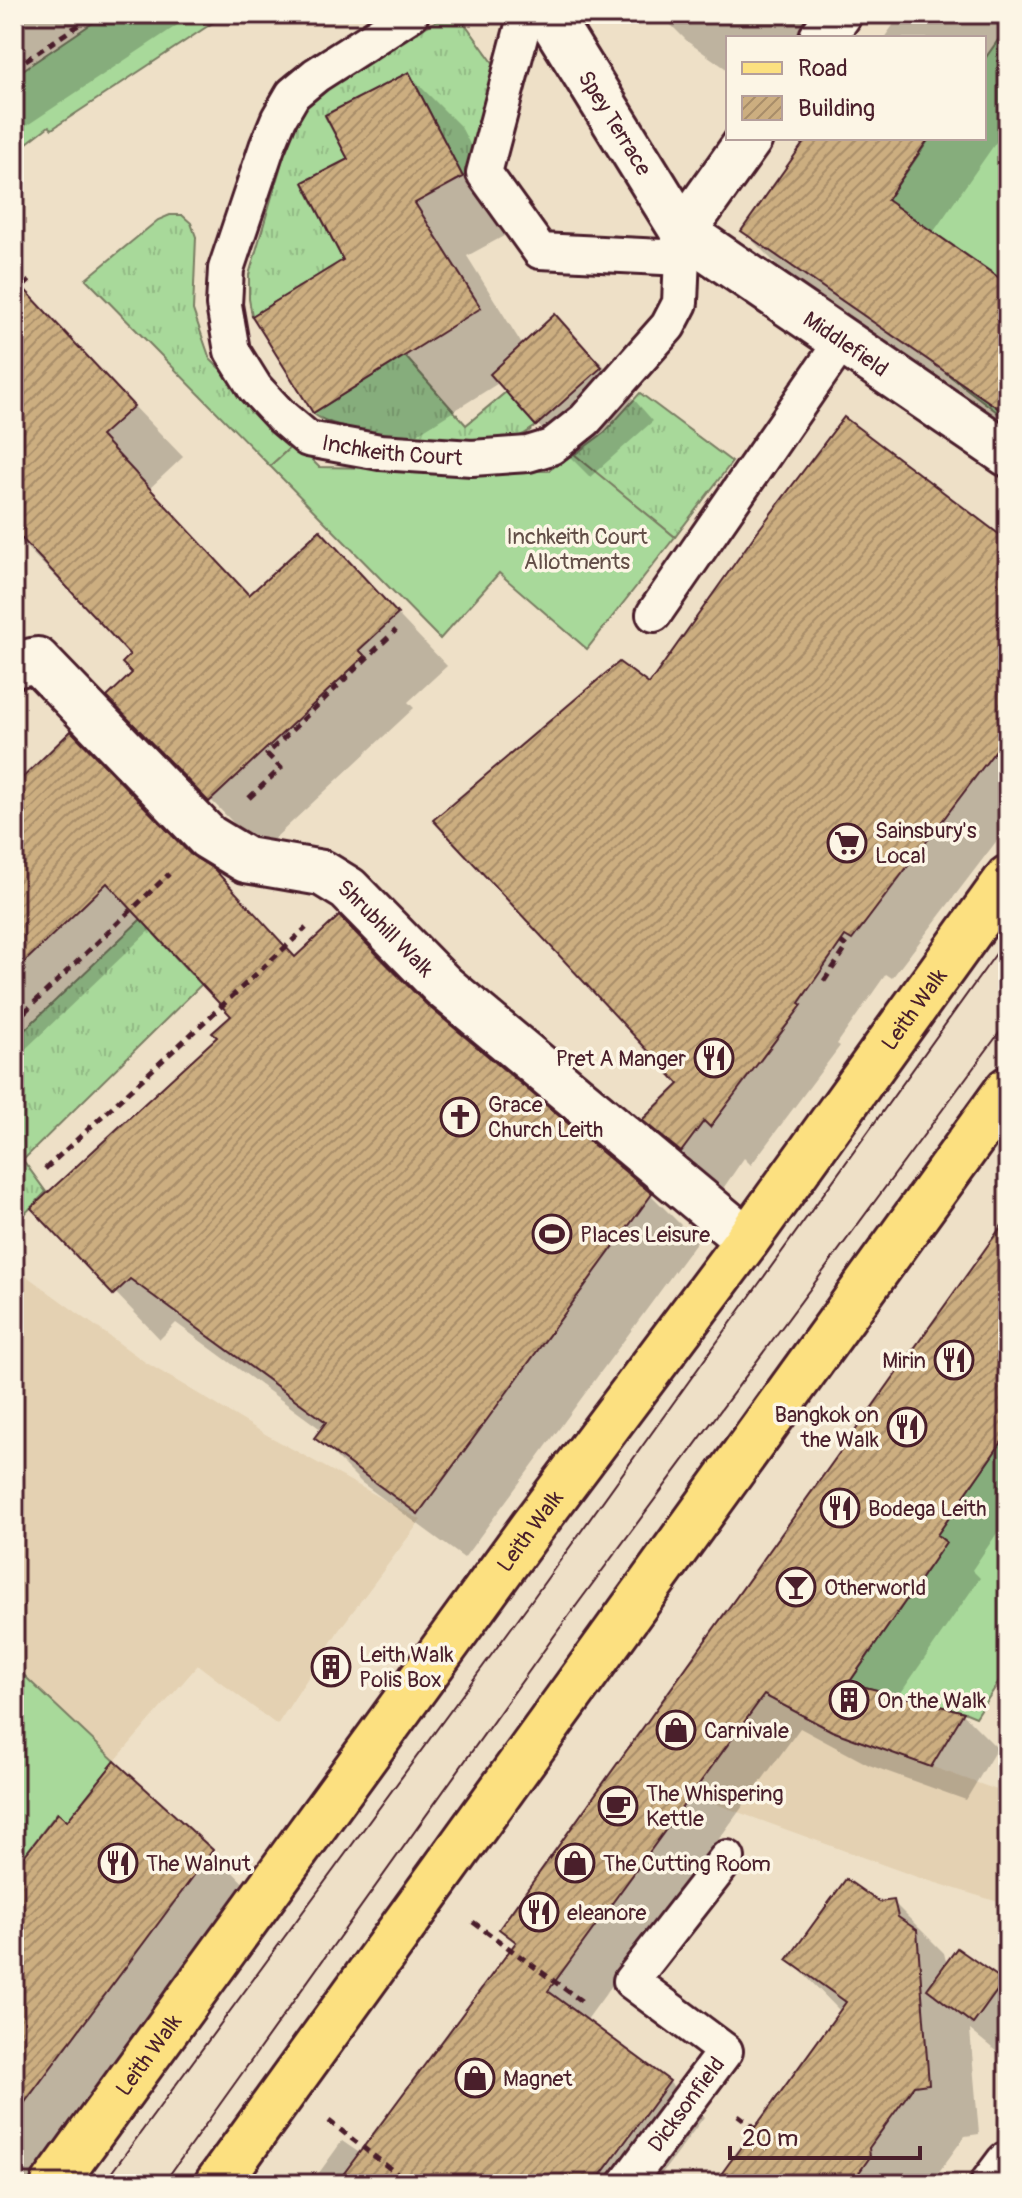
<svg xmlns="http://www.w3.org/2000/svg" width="1022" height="2198" viewBox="0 0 1022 2198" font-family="Pangolin,sans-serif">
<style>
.built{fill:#e4d1b2}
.grass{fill:url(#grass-tufts);stroke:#797c62;stroke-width:2}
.garden{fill:#a8d99a;stroke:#797c62;stroke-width:2}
.shadow{fill:#0003}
.building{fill:url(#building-hatch);stroke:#4a1f2b;stroke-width:2}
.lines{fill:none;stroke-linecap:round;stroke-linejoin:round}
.service-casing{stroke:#4a1f2b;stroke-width:40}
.minor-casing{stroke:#4a1f2b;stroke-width:50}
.primary-casing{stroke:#4a1f2b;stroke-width:50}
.path{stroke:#4a1f2b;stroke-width:5;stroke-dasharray:8 6;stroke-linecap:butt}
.service{stroke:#fcf5e5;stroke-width:34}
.minor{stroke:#fcf5e5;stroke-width:44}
.primary{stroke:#fce080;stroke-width:44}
.tram{stroke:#4a1f2b;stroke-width:2}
.labels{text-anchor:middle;stroke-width:7;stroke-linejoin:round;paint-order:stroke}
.street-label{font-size:22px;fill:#4a1f2b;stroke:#fcf5e5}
.park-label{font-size:22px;fill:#624e47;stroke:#fcf5e5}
.poi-label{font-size:22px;fill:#4a1f2b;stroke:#fcf5e5;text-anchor:start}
</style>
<defs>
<pattern id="grass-tufts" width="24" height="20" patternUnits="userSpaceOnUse" patternTransform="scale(2)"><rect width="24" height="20" fill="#a8d99a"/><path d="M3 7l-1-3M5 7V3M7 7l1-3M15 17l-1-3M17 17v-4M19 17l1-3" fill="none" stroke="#92ba85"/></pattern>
<pattern id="building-hatch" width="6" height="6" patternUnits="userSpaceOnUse" patternTransform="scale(2)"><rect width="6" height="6" fill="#ccae80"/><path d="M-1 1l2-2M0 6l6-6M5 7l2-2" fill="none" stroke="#a88d69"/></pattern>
</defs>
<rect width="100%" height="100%" fill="#eee0c7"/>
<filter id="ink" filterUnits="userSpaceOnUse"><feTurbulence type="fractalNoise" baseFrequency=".0125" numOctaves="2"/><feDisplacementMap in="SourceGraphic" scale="16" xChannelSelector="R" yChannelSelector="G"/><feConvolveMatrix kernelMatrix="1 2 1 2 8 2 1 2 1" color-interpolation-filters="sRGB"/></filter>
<g filter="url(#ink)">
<g class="built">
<path d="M14,1267L145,1362L267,1435L421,1520L339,1630L277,1725L198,1665L115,1761L14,1666Z"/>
<path d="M768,1691L833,1731L1008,1794V1905L917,1877L691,1795Z"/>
</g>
<g class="grass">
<path d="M449,14H458L494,64C488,98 487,151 463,177L409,72L325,116L348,159L303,183L343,260L252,316L249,299V275L298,107L319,87Z"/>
<path d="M170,215H182L191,223L196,237L193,310L210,359L295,443L270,466L86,279L158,220Z"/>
<path d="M405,356L466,425L506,392L536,426C531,429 526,434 520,436C486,445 337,437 313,413Z"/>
<path d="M640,393L732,462L675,537L574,455L605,432Z"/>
<path d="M161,900L154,934L191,974L208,978L23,1160L46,1192L14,1225V1040Z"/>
</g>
<g class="garden">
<path d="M106,14H226L52,129L49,126L14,153V76Z"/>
<path d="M1008,26V405L1001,415L946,373L1007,283L926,227L883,206L930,138H984V60Z"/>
<path d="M295,443L319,467L548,471L574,454L675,537L587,649L499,573L440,639L270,466Z"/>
<path d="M1008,1433V1668L976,1717L964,1712L849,1683L946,1542L937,1535Z"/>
<path d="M14,1666L115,1761L67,1821L57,1813L17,1865L14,1893Z"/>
</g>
<g class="shadow">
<path d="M14,14H194L14,134Z"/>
<path d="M660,14H836L816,38H728V70L688,42Z"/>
<path d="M901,14H1008V125L932,234L1008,286V426L783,271L743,231L811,138H984V38H884Z"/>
<path d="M408,74L461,127L515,230L467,256L523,346L555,317L608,370L653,421L590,477L537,424L500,382L368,465L315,412L346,261L351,160Z"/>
<path d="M50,319L183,457L150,488L250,596L320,533L447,666L408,702L414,708L261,851L110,697L135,673L133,655L14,535V352Z"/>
<path d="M1008,544V826L892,978L886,974L837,1044L840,1046L751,1165L744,1158L722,1190L684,1159L645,1120L682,1084L649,687Z"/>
<path d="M14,789L193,859L214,872L297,958L430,1010L651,1195L697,1241L464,1558L362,1483L316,1437L322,1430L176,1323L160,1339L34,1208L220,1037L233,1016L152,928L14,1060Z"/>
<path d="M1008,1221V1517L972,1570L980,1578L898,1697L963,1714L997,1748L966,1800L869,1765L800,1728L586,2021L669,2082L704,2117L654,2184H311L342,2141L361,2154L517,1943L502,1928Z"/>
<path d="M67,1824L212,1851L256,1896L39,2184H14V1872Z"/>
<path d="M893,1902L944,1953L947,1965L1002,1982L1008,1988V2061L970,2030L979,2134L965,2136L930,2184H718L841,2012L790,1960L878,1904Z"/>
</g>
<g class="building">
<path d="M409,72L463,177L415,203L481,308L313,413L252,316L343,260L303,182L348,159L325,115Z"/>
<path d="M807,138H929L887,200L1008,284V415L741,231Z"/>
<path d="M14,278L134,406L101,436L249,595L320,530L398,614L359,650L365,656L209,802L107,697L132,673L122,663L130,655L14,530Z"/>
<path d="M555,314L602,367L536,426L490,374Z"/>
<path d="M844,417L1008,541V734L852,940L845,936L799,1003L802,1005L710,1127L704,1121L681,1152L642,1120L679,1084L433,820L619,662L649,684L757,532Z"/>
<path d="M71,731L190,854L215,870L295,957L339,916L427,1005L652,1194L418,1514L314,1438L326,1422L130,1279L113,1295L31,1208L217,1037L212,1033L231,1016L107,883L14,972V786Z"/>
<path d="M1008,1217V1433L937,1535L946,1542L849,1683L964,1712L931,1767L832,1731L764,1695L548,1991L670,2081L594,2184H336L516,1942L499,1929Z"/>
<path d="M115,1761L213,1850L14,2117V1869L58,1813L67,1821Z"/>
<path d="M846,1879L879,1902L894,1900L898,1917L917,1930L929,2084L914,2086L869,2148L870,2157L851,2184H714L846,2002L787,1960Z"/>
<path d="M957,1948L1004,1981L973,2024L927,1989Z"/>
</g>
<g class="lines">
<g class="service-casing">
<g id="service">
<path id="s1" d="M411,14L316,75L293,94L279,118L267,147L226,269L224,305L232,351L255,388L281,416L308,439L380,452L472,458L528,454L551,447L585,420L668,326L680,303L683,232"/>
<path d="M526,14L484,173L540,251L683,258"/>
<path d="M654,614L843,340"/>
<path id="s2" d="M626,2184L725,2051L631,1981L727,1858"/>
</g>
</g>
<g class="minor-casing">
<g id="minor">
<path id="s3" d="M548,14L683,232L1008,454"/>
<path d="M822,38L839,14"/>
<path d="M683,232L750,138"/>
<path id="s4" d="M14,665L37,660L208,837L246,860L322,873L348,889L443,986L747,1240"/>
<path d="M993,2184L1008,2164"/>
</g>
</g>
<g class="primary-casing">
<g id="primary">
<path id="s5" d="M54,2184L532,1527L747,1240L1008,878"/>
<path d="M217,2184L1008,1089"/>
</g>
</g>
<g class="path">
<path d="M14,68L95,14"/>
<path d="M14,296L31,279"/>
<path d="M249,798L281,768L267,754L396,630"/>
<path d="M1000,822L1008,810"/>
<path d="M824,981L847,947L841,942"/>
<path d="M14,1022L169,874"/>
<path d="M45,1169L306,928"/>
<path d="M473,1922L584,2003"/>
<path d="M738,2115L755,2128"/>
<path d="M329,2121L410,2184"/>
</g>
<use href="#service" class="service"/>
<use href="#minor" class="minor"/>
<use href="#primary" class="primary"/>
<g class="tram">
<path d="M103,2184L531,1601L1008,937"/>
<path d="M163,2184L562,1625L1008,1021"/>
</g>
</g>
</g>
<defs>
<g id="supermarket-ring" transform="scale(2)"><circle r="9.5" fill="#fcf5e5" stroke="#4a1f2b" stroke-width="1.5"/><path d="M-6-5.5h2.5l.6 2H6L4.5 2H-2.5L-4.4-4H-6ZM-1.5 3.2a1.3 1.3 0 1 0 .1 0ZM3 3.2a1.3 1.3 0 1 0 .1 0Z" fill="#4a1f2b"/></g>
<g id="restaurant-ring" transform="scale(2)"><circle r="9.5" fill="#fcf5e5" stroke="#4a1f2b" stroke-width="1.5"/><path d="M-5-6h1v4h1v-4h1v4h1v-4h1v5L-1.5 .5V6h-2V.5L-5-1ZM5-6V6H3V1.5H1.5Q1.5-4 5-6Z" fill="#4a1f2b"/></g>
<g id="church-ring" transform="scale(2)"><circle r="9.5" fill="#fcf5e5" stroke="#4a1f2b" stroke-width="1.5"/><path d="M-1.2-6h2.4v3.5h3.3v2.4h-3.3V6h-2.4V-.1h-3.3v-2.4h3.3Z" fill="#4a1f2b"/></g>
<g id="stadium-ring" transform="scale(2)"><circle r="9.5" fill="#fcf5e5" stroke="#4a1f2b" stroke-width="1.5"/><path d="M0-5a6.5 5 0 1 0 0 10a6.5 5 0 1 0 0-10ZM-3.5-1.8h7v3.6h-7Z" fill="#4a1f2b"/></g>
<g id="bar-ring" transform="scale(2)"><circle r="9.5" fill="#fcf5e5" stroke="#4a1f2b" stroke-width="1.5"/><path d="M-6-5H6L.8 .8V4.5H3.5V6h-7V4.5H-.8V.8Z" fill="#4a1f2b"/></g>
<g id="building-ring" transform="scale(2)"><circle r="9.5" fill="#fcf5e5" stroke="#4a1f2b" stroke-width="1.5"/><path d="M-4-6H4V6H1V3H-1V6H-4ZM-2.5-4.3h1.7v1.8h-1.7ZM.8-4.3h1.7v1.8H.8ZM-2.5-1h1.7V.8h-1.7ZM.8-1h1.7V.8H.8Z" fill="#4a1f2b"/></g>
<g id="shop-ring" transform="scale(2)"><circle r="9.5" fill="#fcf5e5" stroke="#4a1f2b" stroke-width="1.5"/><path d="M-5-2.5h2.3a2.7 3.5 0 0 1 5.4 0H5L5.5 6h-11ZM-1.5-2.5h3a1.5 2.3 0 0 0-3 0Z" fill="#4a1f2b"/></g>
<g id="cafe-ring" transform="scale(2)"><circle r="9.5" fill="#fcf5e5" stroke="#4a1f2b" stroke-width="1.5"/><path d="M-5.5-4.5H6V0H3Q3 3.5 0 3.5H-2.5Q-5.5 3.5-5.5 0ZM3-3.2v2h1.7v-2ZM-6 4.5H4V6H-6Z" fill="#4a1f2b"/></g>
</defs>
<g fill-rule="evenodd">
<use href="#supermarket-ring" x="847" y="843"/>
<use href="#restaurant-ring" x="714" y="1058"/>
<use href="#church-ring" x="460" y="1117"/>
<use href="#stadium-ring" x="552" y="1234"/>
<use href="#restaurant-ring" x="954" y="1360"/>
<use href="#restaurant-ring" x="907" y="1427"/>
<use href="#restaurant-ring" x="840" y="1508"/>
<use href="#bar-ring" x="796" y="1587"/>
<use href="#building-ring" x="331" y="1667"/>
<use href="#building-ring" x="849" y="1700"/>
<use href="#shop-ring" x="676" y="1730"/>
<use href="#cafe-ring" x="618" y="1806"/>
<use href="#restaurant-ring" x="118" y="1863"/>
<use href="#shop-ring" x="575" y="1863"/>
<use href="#restaurant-ring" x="539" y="1912"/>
<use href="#shop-ring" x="475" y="2078"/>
</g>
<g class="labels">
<g class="street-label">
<text dy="8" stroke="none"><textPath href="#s3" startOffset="128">Spey Terrace</textPath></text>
<text dy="8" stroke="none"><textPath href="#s3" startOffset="454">Middlefield</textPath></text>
<text dy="8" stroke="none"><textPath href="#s1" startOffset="616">Inchkeith Court</textPath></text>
<text dy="8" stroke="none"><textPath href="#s4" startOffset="476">Shrubhill Walk</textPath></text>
<text dy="8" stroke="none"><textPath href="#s5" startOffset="1456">Leith Walk</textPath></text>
<text dy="8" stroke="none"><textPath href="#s5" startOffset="808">Leith Walk</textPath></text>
<text dy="8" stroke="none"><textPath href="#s5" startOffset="160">Leith Walk</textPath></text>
<text dy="8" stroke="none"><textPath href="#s2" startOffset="100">Dicksonfield</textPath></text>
</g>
<g class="park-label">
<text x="577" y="544">Inchkeith Court<tspan x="577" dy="25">Allotments</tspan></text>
</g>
<g class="poi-label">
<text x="875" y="838">Sainsbury's<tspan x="875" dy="25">Local</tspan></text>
<text x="686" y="1066" text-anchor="end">Pret A Manger</text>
<text x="488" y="1112">Grace<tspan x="488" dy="25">Church Leith</tspan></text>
<text x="580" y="1242">Places Leisure</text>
<text x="926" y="1368" text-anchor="end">Mirin</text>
<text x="879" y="1422" text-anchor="end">Bangkok on<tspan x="879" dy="25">the Walk</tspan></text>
<text x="868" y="1516">Bodega Leith</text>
<text x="824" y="1595">Otherworld</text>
<text x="359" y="1662">Leith Walk<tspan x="359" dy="25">Polis Box</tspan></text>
<text x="877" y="1708">On the Walk</text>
<text x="704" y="1738">Carnivale</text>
<text x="646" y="1801">The Whispering<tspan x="646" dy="25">Kettle</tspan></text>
<text x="146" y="1871">The Walnut</text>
<text x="603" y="1871">The Cutting Room</text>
<text x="567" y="1920">eleanore</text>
<text x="503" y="2086">Magnet</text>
</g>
</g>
<rect width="1022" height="2198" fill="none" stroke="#fcf5e5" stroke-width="48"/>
<rect x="24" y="24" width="974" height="2150" fill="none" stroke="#4a1f2b" stroke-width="3" filter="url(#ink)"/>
<rect x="726" y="36" width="260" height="104" fill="#fcf5e5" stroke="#b59f9b" stroke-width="2"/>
<rect x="742" y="62" width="40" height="12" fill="#fce080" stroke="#b59f9b" stroke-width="2"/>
<text x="798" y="76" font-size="24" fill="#4a1f2b">Road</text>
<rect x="742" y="96" width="40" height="24" fill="url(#building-hatch)" stroke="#b59f9b" stroke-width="2"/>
<text x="798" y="116" font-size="24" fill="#4a1f2b">Building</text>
<path d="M730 2146v12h190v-12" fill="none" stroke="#4a1f2b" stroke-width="4"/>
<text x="742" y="2146" font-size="24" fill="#4a1f2b" stroke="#fcf5e5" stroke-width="6" paint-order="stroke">20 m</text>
</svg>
